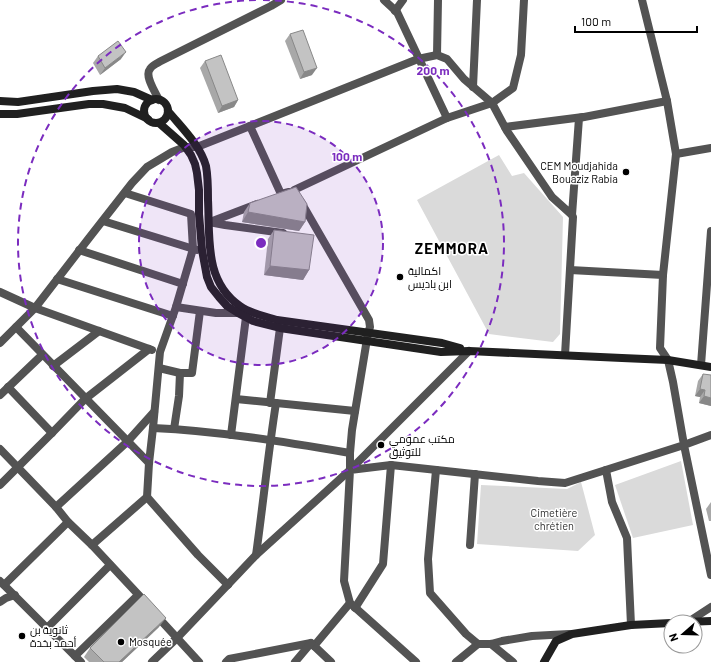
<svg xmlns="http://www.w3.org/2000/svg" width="711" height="662" viewBox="0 0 711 662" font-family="Barlow,Cairo,sans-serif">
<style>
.green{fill:#dadada}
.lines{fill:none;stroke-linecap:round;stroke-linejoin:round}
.street{stroke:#535353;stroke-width:8}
.secondary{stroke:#202020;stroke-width:8}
.wall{fill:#a8a8a8}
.shaded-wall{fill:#888}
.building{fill:#c3c3c3;stroke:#888}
.ring{fill:none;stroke:#7b2cbf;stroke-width:2;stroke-dasharray:7 5}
.poi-dot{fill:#000;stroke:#fff;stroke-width:1.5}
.labels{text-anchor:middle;stroke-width:3;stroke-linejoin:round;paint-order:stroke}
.poi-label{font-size:11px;fill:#000;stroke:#fff;text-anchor:start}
.park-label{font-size:11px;fill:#313131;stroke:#fff}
.district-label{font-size:15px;font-weight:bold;letter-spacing:1px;fill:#000;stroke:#fff}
.centre{fill:#7b2cbf;stroke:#fff;stroke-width:2}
.ring-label{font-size:12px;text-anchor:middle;font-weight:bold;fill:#7b2cbf;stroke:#fff;stroke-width:3;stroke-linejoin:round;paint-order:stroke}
</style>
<rect width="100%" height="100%" fill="#fff"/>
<g class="green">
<path d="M499,155L512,176L524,173L563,217L560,334L553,342L489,334L417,200Z"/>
<path d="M681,461L693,525L633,538L615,485Z"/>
<path d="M581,482L595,535L578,551L477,544L481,485L567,489Z"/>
</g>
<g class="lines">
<g class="street">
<path d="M384,0L397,12L447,118"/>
<path d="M395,11L403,0"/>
<path d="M437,55L438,0"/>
<path d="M473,87L477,0"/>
<path d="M159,100C156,93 144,76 150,69C152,65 158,63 161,61L271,6L281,0"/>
<path d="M505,127L583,117"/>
<path d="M676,154L711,148"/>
<path d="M294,190L447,118L492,103L513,88L521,55L524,0"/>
<path d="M289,192L281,194L250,126L418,59L437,55L447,59L464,79L492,103L507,131L552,197L572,215L579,118L667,101"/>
<path d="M301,202L369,320L370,327L368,333L352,430L350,453V470"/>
<path d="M103,221L197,250"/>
<path d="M209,222L225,225L283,233"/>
<path d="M210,222L257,204"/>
<path d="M79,250L183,284"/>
<path d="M570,270L663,275"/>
<path d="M57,279L173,316"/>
<path d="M0,292L35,308L152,350"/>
<path d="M176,307L216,313H238"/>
<path d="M16,327L149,463"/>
<path d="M0,343L35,308L89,238L132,183L147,167L172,152L185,147H197L250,126"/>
<path d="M565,355L573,217L572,215"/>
<path d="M701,365L711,231"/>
<path d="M53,366L99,331"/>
<path d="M159,368L180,373H192L200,311"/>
<path d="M8,387L52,433"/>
<path d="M0,395L42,355"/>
<path d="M236,399L355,411"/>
<path d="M270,403L280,328"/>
<path d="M153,428C219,431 285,442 350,453"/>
<path d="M174,429L179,396L180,373"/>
<path d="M231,435L246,317"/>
<path d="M711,435L684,445L711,575"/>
<path d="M0,449L56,507L68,522L92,545L148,605"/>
<path d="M436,470L428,559L430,593L466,634L478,644L456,662"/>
<path d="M606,470L612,502L627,538L631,625"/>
<path d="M0,485L52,433L85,399L149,349"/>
<path d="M147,497L198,555L228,585"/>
<path d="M56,507L127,442L154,412"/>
<path d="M92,545L147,497L149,463L153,428L160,352L176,307L193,249L191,214L125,193"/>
<path d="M470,545L475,474"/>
<path d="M256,555C263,505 268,454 276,403"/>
<path d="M0,581L81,662"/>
<path d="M4,585L68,522"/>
<path d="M0,602L6,598L15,595"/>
<path d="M355,608L383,564L391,465"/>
<path d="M155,614L199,662"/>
<path d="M688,622L711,607"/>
<path d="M47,628L110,565"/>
<path d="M478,644H491L502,641L532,636L569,634"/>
<path d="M491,644L513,662"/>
<path d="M314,646L350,603"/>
<path d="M75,656L138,595"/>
<path d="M152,662L177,638L238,574L256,555L350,470L469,351"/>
<path d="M226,662L229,659L311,643L331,662"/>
<path d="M295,662L311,643"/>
<path d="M416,662L350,603L344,581L350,470L391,465L538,481L565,483L684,445L673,382L668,360L660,348L663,275L676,154L667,101L642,0"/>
</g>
<g class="secondary">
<circle cx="156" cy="111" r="12"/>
<path d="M0,101L18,102L93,91L117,89L134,92L152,100"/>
<path d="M168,111C182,128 200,145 206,166C208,177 208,189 208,200C210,238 204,281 240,306C251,314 265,316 277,320L442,343L460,348"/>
<path d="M0,114H17L89,104H103L125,108L148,119"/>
<path d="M159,123L184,145L191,155L195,164L197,173L199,190V214L202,250L207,277L211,287L219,297L227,306L238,313L253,321L280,328L441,352L469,351L622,358L668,360L711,367"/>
<path d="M685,622L711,621"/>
<path d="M544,662L556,641L572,634L631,625L671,623"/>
</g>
</g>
<g class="wall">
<path d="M290,34L312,75L300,79L285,41Z"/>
<path d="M98,56L121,59L100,75L93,63Z"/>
<path d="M205,61L238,100L234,107L218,113L200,68Z"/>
<path d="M250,203L305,222L299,231L242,222L244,212Z"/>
<path d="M274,230L309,270L303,280L264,275L268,239Z"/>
<path d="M703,374L711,406L699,403L700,397L695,396L698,381Z"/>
<path d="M711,502V521H709L706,509Z"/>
<path d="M159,627L122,662H89L84,657L90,648Z"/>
</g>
<g class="shaded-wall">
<path d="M126,52L121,59L100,75L105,68Z"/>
<path d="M317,68L312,75L300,79L304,72Z"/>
<path d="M238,100L234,107L218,113L222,106Z"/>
<path d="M248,212L305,222L299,231L242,222Z"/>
<path d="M270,266L309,270L303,280L264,275Z"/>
<path d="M700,389L705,390L700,397L695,396Z"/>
<path d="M704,396L711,398V406L699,403Z"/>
<path d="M166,618L159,627L122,662H119Z"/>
</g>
<g class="building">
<path d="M303,30L317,68L304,72L290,34Z"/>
<path d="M118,41L126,52L105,68L98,56Z"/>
<path d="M221,55L238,100L222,106L205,61Z"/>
<path d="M296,187L307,204L305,222L248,212L250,203Z"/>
<path d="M274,230L314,235L309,270L270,266Z"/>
<path d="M703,374L711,375V398L704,396L705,390L700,389Z"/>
<path d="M144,594L166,618L119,662H104L90,648Z"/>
</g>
<circle cx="261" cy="243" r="122" fill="#7b2cbf" fill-opacity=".12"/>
<g class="ring">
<circle cx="261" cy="243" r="122"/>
<path d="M263 0A243 243 0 1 1 259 0"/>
</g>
<g class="poi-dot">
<circle cx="626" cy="172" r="4"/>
<circle cx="400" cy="277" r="4"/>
<circle cx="381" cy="445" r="4"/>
<circle cx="22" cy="636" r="4"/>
<circle cx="121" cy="642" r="4"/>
</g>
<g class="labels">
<g class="poi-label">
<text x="618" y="170" text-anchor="end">CEM Moudjahida<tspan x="618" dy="13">Bouaziz Rabia</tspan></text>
<text x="408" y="275">اكمالية<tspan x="408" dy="13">ابن باديس</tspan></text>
<text x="389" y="443">مكتب عمومي<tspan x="389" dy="13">للتوثيق</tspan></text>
<text x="30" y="634">ثانوية بن<tspan x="30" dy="13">أحمد بخدة</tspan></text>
<text x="129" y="646">Mosquée</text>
</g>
<g class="park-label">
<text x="554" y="517">Cimetière<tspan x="554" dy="13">chrétien</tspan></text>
</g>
<g class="district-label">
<text x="452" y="254">ZEMMORA</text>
</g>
</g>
<circle cx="261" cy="243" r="6" class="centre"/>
<g class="ring-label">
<text x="433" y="75">200 m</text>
<text x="347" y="161">100 m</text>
</g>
<g transform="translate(683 634) rotate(250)"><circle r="19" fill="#ffffff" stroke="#999999"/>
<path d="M0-3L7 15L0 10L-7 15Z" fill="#000000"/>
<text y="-6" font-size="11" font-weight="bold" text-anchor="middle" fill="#000000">N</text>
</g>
<path d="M575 26v6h122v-6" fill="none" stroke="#000000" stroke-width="2"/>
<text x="581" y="26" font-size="12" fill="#000000" stroke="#ffffff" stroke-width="3" paint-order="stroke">100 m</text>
</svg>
